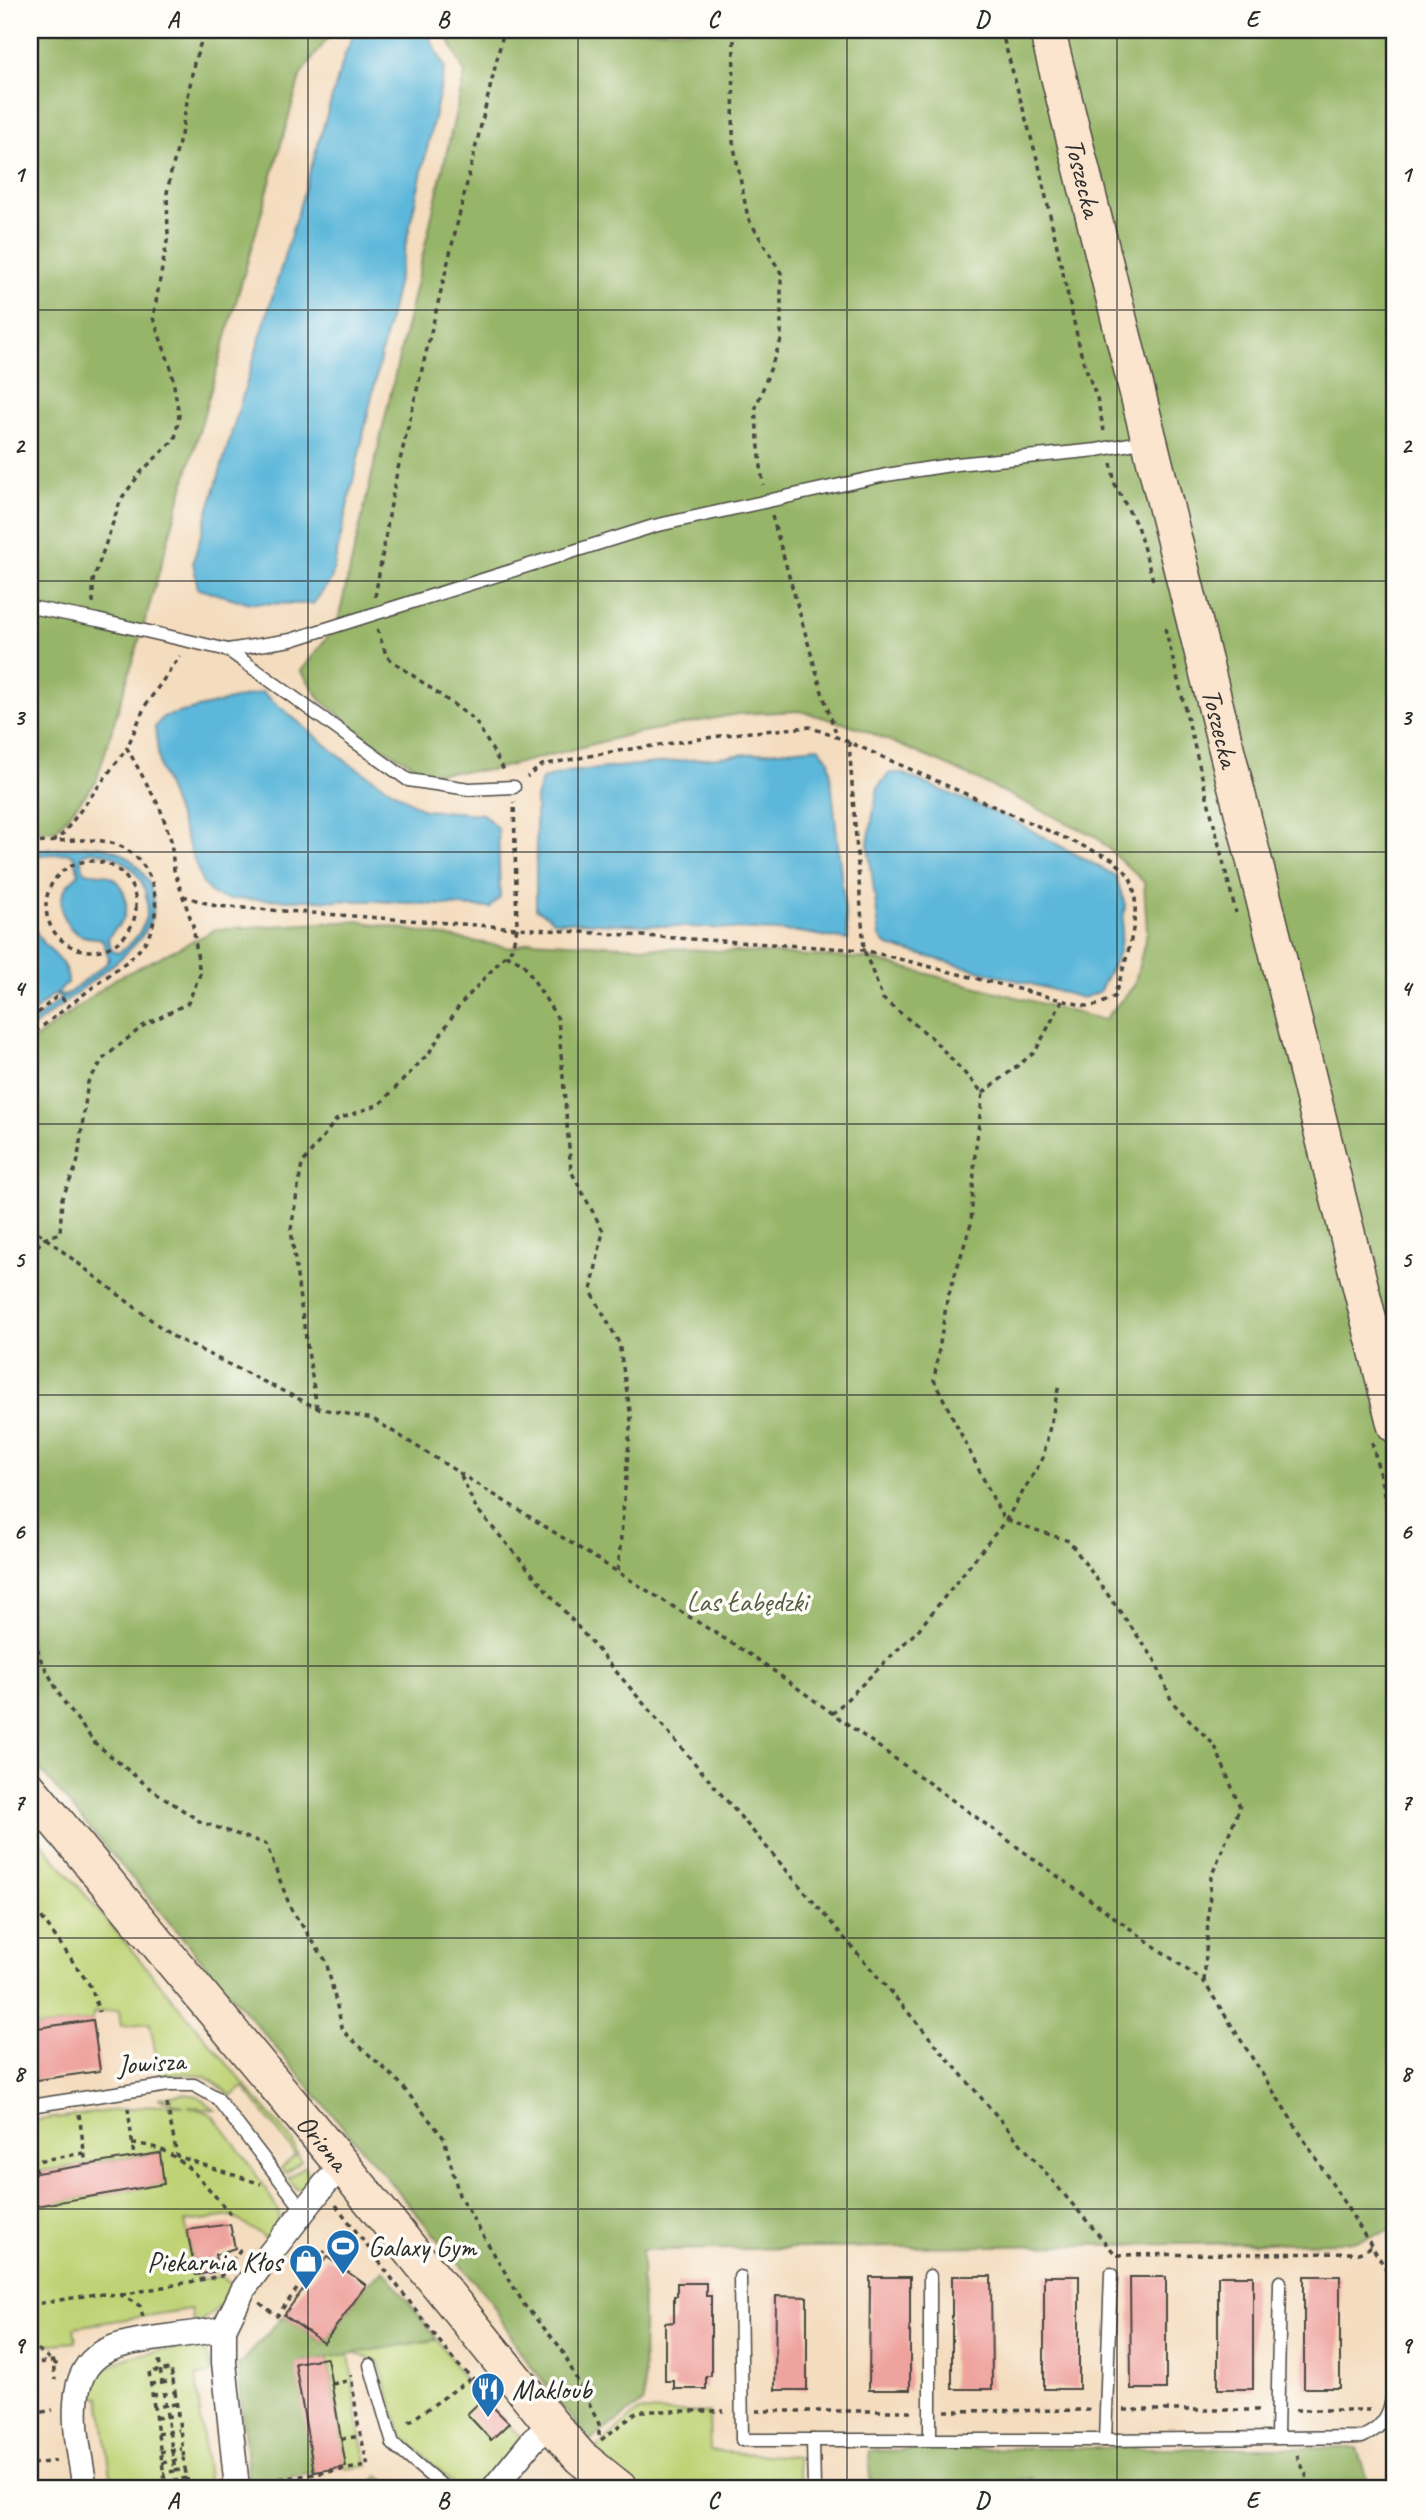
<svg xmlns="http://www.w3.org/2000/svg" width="1425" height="2519" viewBox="0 0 1425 2519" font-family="Caveat,sans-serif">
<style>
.green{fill:#bfd376;stroke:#757f50;stroke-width:2}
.forest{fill:#97b567;stroke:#617049;stroke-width:2}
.water{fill:#5cb7da;stroke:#447182;stroke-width:2;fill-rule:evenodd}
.building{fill:#efa39f}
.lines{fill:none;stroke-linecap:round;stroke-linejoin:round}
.lane-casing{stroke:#494641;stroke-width:15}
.street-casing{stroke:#494641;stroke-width:27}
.secondary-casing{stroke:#494641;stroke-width:38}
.path{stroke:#494641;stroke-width:3.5;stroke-dasharray:5 5;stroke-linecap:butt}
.lane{stroke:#fff;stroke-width:12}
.street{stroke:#fff;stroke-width:24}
.secondary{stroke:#fbe5cf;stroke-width:35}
.grid{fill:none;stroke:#2b2b2b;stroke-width:2;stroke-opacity:0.55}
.labels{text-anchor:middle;stroke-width:7;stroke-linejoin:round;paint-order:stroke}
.street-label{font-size:28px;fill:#2b2b2b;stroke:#fdfcf7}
.park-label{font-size:28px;fill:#575d42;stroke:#fdfcf7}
.poi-label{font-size:28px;fill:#2b2b2b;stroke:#fdfcf7;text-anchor:start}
.neatline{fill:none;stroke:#2b2b2b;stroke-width:2.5}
.grid-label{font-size:23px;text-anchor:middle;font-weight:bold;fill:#2b2b2b}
</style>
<rect width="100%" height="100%" fill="#fdfcf7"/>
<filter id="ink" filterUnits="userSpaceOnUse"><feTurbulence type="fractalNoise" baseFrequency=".0143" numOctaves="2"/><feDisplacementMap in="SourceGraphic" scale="14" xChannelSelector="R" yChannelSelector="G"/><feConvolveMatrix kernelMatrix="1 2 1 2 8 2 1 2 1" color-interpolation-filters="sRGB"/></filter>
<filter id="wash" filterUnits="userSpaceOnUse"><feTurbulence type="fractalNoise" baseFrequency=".00686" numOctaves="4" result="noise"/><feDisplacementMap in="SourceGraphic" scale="28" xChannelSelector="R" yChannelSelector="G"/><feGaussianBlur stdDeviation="1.57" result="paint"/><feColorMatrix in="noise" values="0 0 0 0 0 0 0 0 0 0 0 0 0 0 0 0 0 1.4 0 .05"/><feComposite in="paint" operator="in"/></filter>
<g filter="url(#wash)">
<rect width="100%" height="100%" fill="#f4dcbe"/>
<g class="green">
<path d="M30,1829L292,2141L301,2161L286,2173L281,2168L296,2155L244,2087L231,2096C206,2072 194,2071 160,2077L150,2023L121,2026L119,2010L93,2013V2020L30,2029Z"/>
<path d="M183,2094L198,2096L215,2110L188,2106C194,2108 203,2110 209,2113C219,2119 278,2203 279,2215C279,2225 273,2232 268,2239L232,2216L185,2222L196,2275L202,2279L221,2276L235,2288C223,2304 213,2315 194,2324L191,2309L74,2327L76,2342L30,2346V2207L164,2184L159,2153L30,2173V2121L167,2104L184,2106L158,2098Z"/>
<path d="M304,2166L312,2181L306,2187L296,2189L288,2178Z"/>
<path d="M438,2340L469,2386L522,2438L476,2489H459L402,2435L378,2361L349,2352L358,2424L368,2466L346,2469L327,2355Z"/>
<path d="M187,2347L205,2352L212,2373L196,2377L209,2489H113L100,2398L85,2396C106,2353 145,2354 187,2347Z"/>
<path d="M639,2411L709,2413L710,2451L797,2457L801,2489H644L614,2470L596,2448Z"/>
<path d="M378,2476L400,2489H368Z"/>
</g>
<g class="forest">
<path d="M30,30H334L301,74L147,614L96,782L56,830L30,831Z"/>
<path d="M444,30H1395V2229L1353,2242L642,2250L644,2402L589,2441L521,2353L490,2300L30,1758V1043L115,979L217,929L358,921L512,948L530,941L871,959L1104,1020L1134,986L1147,932L1144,882L1095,836L951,767L857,727L800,711L737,714L632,734L492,770L428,773L371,741L321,700L301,671L337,625L465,73Z"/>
<path d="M384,2270L437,2339L296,2363L315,2473L249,2484L238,2366L284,2315L324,2343L366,2285Z"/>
<path d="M1035,2448H1357L1370,2489H1030L1032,2478L961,2489H899L870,2480L869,2451Z"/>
</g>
<g class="water">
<path d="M356,30H423L429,36L445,68L331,580L313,604L250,603L198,589L193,562L345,54Z"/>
<path d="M262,692L347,762L424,810L483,814L498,829L500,897L490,908L377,901L226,899L213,895L203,884L160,768L155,727L163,717Z"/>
<path d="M818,747L829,760L848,940L799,932L553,921L547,915L536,909V798L542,779L567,772Z"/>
<path d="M890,773H901L1012,820L1116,876L1125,905L1119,952L1099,992L1083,998L888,946L880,937L868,843L878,787Z"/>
<path d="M93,846C113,847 131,856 143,873C175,922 126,954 93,980C72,997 51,1013 30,1030V1024L62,998L54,994L30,1015V876C35,893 27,910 34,927C43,951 68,957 68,983L57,993L65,996L107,963L109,958L102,939C95,937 87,938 80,935C62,926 56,902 67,886C70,882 75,878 79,874L74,856L69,853L30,856V851ZM90,851C149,854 169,922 118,953L112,951L108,939C112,930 120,926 124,917C130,901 123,882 107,875C100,872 90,875 85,871C81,867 81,860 81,856Z"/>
</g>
<g id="blocks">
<g class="building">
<path d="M93,2020L100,2071L30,2081V2029Z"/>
<path d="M160,2153L164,2184L30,2207V2174Z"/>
<path d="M230,2224L235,2248L215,2255L218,2271L196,2275L187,2230Z"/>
<path d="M327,2257L366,2285L324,2343L284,2315Z"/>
<path d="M952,2276H991L992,2389H952Z"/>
<rect x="1044" y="2276" width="35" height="113"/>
<rect x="1218" y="2276" width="35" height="113"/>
<rect x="1304" y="2276" width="36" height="112"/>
<path d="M870,2277H910V2390H869Z"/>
<path d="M1130,2277H1166V2389H1131Z"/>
<path d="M677,2283H706V2296H711V2376H706V2389H674V2381H665V2323L674,2322V2296H677Z"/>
<path d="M776,2296L807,2297V2390H775Z"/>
<path d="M327,2358L346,2467L314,2472L295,2363Z"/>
<path d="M484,2398L509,2423L491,2440L467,2414Z"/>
</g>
</g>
</g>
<g filter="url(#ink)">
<use href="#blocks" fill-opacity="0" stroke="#494641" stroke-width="2"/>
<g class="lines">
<g class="lane-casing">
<g id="lane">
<path d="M30,607L97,620L228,650L291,640L654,526L886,475L957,464L1097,450L1146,441"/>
<path d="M228,650L408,780L469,789L514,787"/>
<path d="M30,2106L169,2085H194L217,2098L304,2211"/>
<path d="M740,2277L742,2440H1105L1362,2437C1386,2427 1391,2410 1395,2385"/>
<path d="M370,2365L393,2444L446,2489"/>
<path d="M1277,2437L1280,2282"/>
<path d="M930,2439V2276"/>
<path d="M813,2440L814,2489"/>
<path d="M1105,2440L1111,2274"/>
</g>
</g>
<g class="street-casing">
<g id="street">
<path d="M85,2489C81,2461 74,2432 76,2403C79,2350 115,2344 159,2338C181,2335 202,2332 224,2329"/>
<path d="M237,2489L224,2362V2329L243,2290L265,2260L325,2184L343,2166"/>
<path d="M493,2489L533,2440L552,2425"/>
</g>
</g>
<g class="secondary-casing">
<g id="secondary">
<path id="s1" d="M1047,30L1395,1425"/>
<path id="s2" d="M30,1790L343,2166L552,2425L580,2457L620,2489"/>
</g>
</g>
<g class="path">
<path d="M734,30L733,142L748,218L781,273V340L755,410L763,485"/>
<path d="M1001,30L1039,166L1082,358L1097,398L1104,431"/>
<path d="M1111,463L1115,485L1137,526L1153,580"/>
<path d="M772,516L822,692L837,736"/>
<path d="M375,597L395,481L504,30"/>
<path d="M93,603V581L121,499L142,471L175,439L179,415L171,368L153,318L168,236L167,193L171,173L181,135L194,63L205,30"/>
<path d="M1165,628L1236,913"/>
<path d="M377,629L387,657L475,720L505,772"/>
<path d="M849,742L864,950L883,999L932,1038L983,1093L975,1154L971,1224L947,1300L934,1380L1003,1518L1006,1520L1069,1541L1155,1660L1172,1702L1215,1746L1240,1807L1211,1877L1204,1982"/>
<path d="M52,842L63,834L127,748"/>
<path d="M30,843C54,842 92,836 115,844C158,859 168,918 139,950C127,963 111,973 97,984C75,1001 52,1019 30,1036"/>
<circle cx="91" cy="906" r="45"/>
<path d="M183,896L216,906L517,928L864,950L1085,1006L1098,1005L1114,997C1124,967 1147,903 1128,875C1124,869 1117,864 1112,859L849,742L810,727L741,733L611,752L542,765L527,777"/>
<path d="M506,955L523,963L558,1019L571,1171L603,1231L591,1291L619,1343L631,1417L618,1572"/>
<path d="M30,1020L56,997L62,998L68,1006"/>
<path d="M983,1093L1035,1052L1062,1001"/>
<path d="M30,1226L172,1336L317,1408L373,1419L760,1661L1204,1982L1395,2283"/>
<path d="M30,1254L44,1239L60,1233L62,1198L77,1165L88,1082L104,1058L143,1026L188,1003L200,974L193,926L174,870L171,840L160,808L127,748L145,706L180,656"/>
<path d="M317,1408L300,1300L291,1229L302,1164L336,1120L380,1104L429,1053L459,1006L512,948L517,928L514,802"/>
<path d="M1372,1442L1395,1539"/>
<path d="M461,1476L476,1508L1116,2255L1359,2253L1373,2246"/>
<path d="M30,1619L40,1658L63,1701L95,1743L151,1789L201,1822L266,1844L291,1909L326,1961L343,2031L398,2081L444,2138L459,2195L525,2306L561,2348L599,2424V2438"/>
<path d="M832,1714L919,1629L1006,1520L1043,1458L1059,1385"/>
<path d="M30,1901L91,1987L99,2012"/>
<path d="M167,2104L177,2156L261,2184"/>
<path d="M128,2108L134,2157"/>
<path d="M79,2114L86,2165"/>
<path d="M30,2127L36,2173"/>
<path d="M132,2144C178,2144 204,2184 232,2216"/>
<path d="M30,2162L84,2153"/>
<path d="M336,2205L456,2363L482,2387"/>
<path d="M121,2295L221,2276L240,2250L244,2248"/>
<path d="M260,2303L277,2316L325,2251"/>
<path d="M30,2305L96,2294L121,2295L140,2306L143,2317"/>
<path d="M30,2343L61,2368"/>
<path d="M30,2364L53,2361L55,2380"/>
<path d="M162,2383L173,2381L175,2392L164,2394"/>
<path d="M150,2384L162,2383L159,2359"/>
<path d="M332,2384L352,2380"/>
<path d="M175,2392L184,2459"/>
<path d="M152,2395L164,2394L175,2471L163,2473"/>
<path d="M154,2407L149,2372L171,2369L173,2381"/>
<path d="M1124,2410H1263"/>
<path d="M1295,2410H1371"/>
<path d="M756,2411H913"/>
<path d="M945,2411L1091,2410"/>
<path d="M32,2414L53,2410"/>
<path d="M156,2418L178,2415"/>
<path d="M409,2422L473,2377"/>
<path d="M157,2434L179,2430"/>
<path d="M341,2439L361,2436"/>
<path d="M601,2440L639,2411H724"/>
<path d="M160,2452L182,2449"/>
<path d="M1297,2455L1312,2489"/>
<path d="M162,2463L184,2459L185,2469"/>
<path d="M32,2464L56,2461"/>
<path d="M175,2471L185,2469L187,2478L176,2480"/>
<path d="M187,2478L188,2489"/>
<path d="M164,2482L176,2480L178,2489"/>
<path d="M260,2482L368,2466L358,2424L351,2375"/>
<path d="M260,2482L268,2489"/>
<path d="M166,2489L154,2407L176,2404"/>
</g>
<use href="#lane" class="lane"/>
<use href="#street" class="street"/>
<use href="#secondary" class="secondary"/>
</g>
</g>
<path class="grid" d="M308,30V2489M578,30V2489M847,30V2489M1117,30V2489M30,310H1395M30,581H1395M30,852H1395M30,1124H1395M30,1395H1395M30,1666H1395M30,1938H1395M30,2209H1395"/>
<defs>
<g id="stadium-pin" transform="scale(1.75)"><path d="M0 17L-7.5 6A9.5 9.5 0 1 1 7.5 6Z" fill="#1f6fb2" stroke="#fdfcf7"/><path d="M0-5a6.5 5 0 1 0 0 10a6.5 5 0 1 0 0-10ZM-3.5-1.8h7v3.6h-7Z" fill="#fff"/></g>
<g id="shop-pin" transform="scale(1.75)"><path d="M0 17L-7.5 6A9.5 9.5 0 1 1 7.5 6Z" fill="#1f6fb2" stroke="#fdfcf7"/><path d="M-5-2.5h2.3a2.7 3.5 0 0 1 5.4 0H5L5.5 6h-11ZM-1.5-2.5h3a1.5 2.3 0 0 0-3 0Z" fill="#fff"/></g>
<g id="restaurant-pin" transform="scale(1.75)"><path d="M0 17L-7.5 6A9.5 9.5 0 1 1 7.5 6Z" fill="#1f6fb2" stroke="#fdfcf7"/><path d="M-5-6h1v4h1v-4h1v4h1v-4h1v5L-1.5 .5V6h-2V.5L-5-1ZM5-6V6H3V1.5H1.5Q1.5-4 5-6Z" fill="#fff"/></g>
</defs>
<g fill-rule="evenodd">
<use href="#stadium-pin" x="343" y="2246"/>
<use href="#shop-pin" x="306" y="2261"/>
<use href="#restaurant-pin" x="488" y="2389"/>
</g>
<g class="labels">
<g class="street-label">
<text dy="10" stroke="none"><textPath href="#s1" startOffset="152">Toszecka</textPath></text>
<text dy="10" stroke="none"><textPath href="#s1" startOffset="719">Toszecka</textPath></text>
<text transform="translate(151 2062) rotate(-4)" y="10">Jowisza</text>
<text dy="10" stroke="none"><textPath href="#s2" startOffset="458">Oriona</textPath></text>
</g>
<g class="park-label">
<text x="747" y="1611">Las Łabędzki</text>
</g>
<g class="poi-label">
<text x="368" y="2256">Galaxy Gym</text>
<text x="282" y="2271" text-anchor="end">Piekarnia Kłos</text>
<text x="512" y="2399">Makloub</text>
</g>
</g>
<rect width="1425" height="2519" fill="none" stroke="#fdfcf7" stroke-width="77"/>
<rect x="38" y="38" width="1348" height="2442" class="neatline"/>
<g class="grid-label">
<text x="173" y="27">A</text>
<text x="443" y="27">B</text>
<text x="713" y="27">C</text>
<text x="982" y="27">D</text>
<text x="1252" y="27">E</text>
<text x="19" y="182">1</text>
<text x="1406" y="182">1</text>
<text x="19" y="453">2</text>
<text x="1406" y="453">2</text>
<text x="19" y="725">3</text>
<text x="1406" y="725">3</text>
<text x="19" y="996">4</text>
<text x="1406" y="996">4</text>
<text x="19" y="1267">5</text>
<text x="1406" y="1267">5</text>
<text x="19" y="1539">6</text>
<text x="1406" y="1539">6</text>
<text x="19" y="1810">7</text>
<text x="1406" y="1810">7</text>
<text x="19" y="2081">8</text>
<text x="1406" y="2081">8</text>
<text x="19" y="2353">9</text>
<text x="1406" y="2353">9</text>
<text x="173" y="2508">A</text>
<text x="443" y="2508">B</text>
<text x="713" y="2508">C</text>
<text x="982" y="2508">D</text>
<text x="1252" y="2508">E</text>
</g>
</svg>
